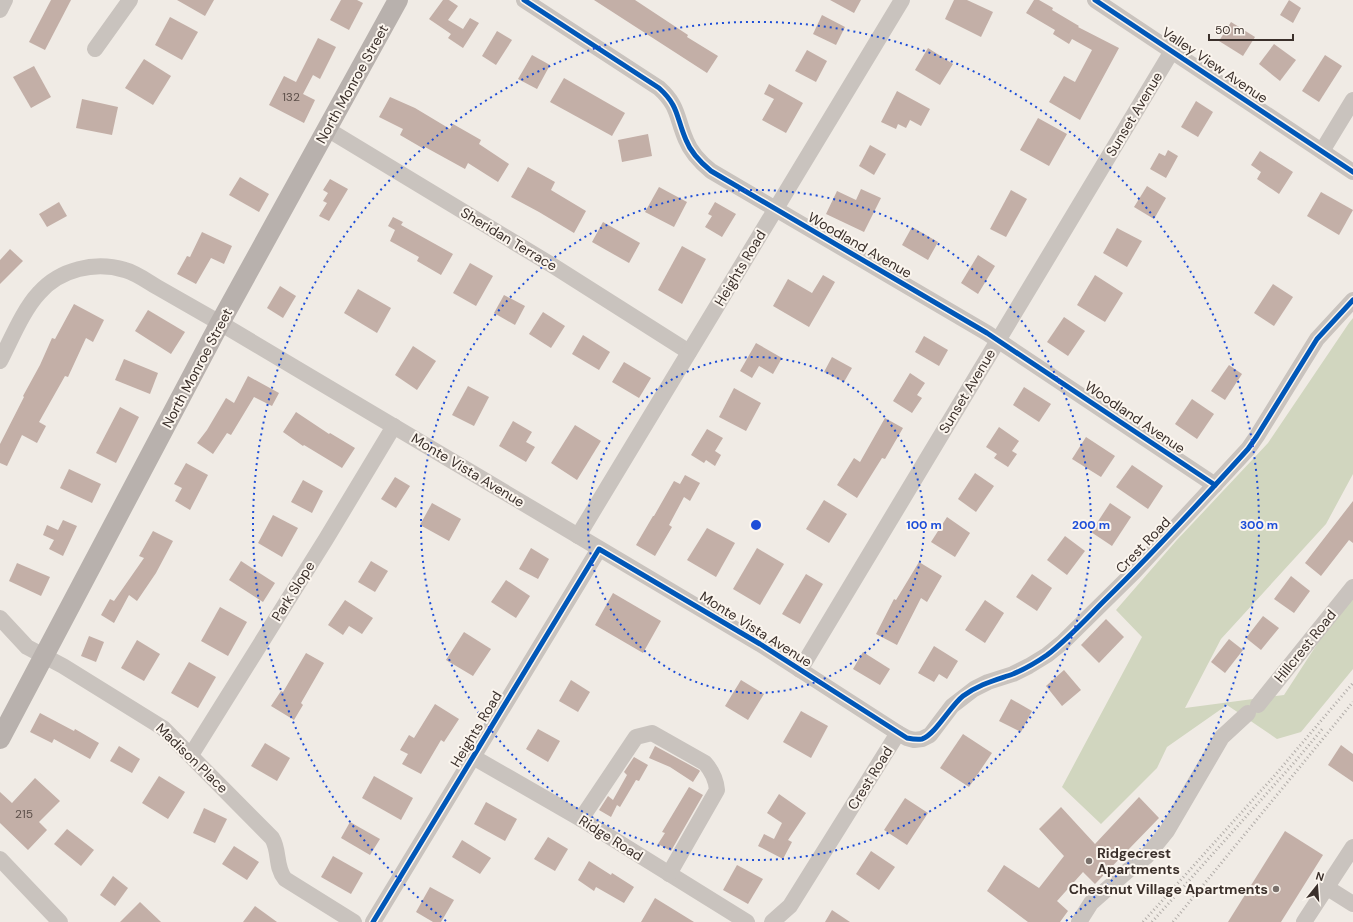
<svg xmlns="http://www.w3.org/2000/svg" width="1353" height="922" viewBox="0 0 1353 922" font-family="'DM Sans',sans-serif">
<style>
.green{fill:#d1d6bf}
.building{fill:#c3afa7}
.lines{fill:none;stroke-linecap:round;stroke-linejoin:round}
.minor{stroke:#c9c3be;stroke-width:16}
.major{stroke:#b8b1ad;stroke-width:20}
.rail{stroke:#b1aca8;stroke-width:3;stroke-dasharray:1 3;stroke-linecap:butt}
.cycleway-casing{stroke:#fbf5ee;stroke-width:8}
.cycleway{stroke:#0057b8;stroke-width:5}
.ring{fill:none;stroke:#1d4ed8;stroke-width:2;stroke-dasharray:2 4}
.poi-dot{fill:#7a716c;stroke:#fbf5ee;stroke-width:1.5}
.labels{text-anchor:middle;stroke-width:4;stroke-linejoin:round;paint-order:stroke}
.number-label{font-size:12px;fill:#5d504a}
.street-label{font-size:14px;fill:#3b302b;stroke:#fbf5ee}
.poi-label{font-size:14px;font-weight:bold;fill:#3b302b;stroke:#fbf5ee;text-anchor:start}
.centre{fill:#1d4ed8;stroke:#fbf5ee;stroke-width:2}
.ring-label{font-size:12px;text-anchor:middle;font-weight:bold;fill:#1d4ed8;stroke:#fbf5ee;stroke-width:4;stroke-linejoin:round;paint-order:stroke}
</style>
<rect width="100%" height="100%" fill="#f0ebe5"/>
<path class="green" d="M1353,318V474L1326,524L1221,639L1185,708L1284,695L1323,635L1353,598V669L1301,732L1277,739L1227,705L1167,747L1157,768L1101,824L1062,787L1142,637L1116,610L1176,541L1268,443L1349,323Z"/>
<g class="building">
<path d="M51,0H71L45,50L29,42Z"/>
<path d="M177,0H214L205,16Z"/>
<path d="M341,0H357L363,3L349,30L330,20Z"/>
<path d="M443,0H449L458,6L448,20L463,29L470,18L479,23L463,48L448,38L451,34L429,19Z"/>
<path d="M594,0H635L688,35L687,37L718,56L707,73Z"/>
<path d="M830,0H861L854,13Z"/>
<path d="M954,0H967L993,12L981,37L945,19Z"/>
<path d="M1034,0H1039L1053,8L1052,10L1079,26L1078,27L1119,48L1080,120L1049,102L1064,76L1075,82L1092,50L1072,39L1069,44L1053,34L1055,30L1026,13Z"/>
<path d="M1289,0L1301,8L1293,23L1280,15Z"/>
<path d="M822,15L845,27L836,45L813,34Z"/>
<path d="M170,17L198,32L182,60L155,45Z"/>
<path d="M1231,22L1255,37L1243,56L1219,41Z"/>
<path d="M497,31L512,40L496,65L482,56Z"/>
<path d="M318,38L336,47L320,79L313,75L303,94L315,100L304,123L269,105L284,76L296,82Z"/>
<path d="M1274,44L1296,60L1280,81L1259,64Z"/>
<path d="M928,48L953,64L940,85L915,70Z"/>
<path d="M807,50L827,61L816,82L795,71Z"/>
<path d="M532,55L550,65L537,89L518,79Z"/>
<path d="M1325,55L1342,66L1319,102L1302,91Z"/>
<path d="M144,59L171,76L153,105L125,88Z"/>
<path d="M34,66L51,97L31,108L13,77Z"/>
<path d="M564,78L625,113L612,136L550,102Z"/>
<path d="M769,84L803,103L786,133L762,120L774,99L764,94Z"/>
<path d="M897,91L930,109L921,126L910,120L906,128L898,124L896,129L881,122Z"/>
<path d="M390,97L415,108L450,129L453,124L481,140L479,144L509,164L498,182L468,163L465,169L425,147L424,149L400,135L403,129L379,117Z"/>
<path d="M82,99L118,107L112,135L76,128Z"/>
<path d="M1196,101L1213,112L1198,137L1181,127Z"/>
<path d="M1038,118L1067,134L1049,166L1020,150Z"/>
<path d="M648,134L652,156L622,162L618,140Z"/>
<path d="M870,145L886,154L874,175L859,166Z"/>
<path d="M1168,150L1178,156L1166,178L1150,169L1159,153L1165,156Z"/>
<path d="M1260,151L1293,172L1279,194L1257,179L1261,172L1251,165Z"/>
<path d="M528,167L555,182L551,190L586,211L574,233L539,212L511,197Z"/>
<path d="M240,177L269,194L259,212L229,195Z"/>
<path d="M330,179L348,189L329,221L319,216L327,203L323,201L328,193L323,190Z"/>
<path d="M1147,186L1166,198L1154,219L1134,207Z"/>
<path d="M659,187L687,202L674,227L645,212Z"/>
<path d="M861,189L881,198L864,232L826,214L837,191L856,200Z"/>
<path d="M1011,190L1027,199L1006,237L990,229Z"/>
<path d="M1321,192L1353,210L1339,235L1307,216Z"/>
<path d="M59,202L67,216L47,227L39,214Z"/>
<path d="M715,202L736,214L722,237L705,227L712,216L708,214Z"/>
<path d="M393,217L403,222L401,225L453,254L441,275L417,261L419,257L390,241L395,230L388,226Z"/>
<path d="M603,222L640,243L629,263L592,242Z"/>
<path d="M912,227L938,242L928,260L902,245Z"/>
<path d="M1117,228L1142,241L1127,267L1103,253Z"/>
<path d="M202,232L232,246L224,264L211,258L196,284L177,274L187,256L190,257Z"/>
<path d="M682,246L706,259L682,304L658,290Z"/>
<path d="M10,249L23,261L0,284V260Z"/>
<path d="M978,255L995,266L978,294L961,283Z"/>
<path d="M470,263L493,276L476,306L453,293Z"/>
<path d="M823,275L835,282L809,327L773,306L788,279L812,293Z"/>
<path d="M1095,275L1123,293L1105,322L1077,305Z"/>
<path d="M1273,284L1293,297L1274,326L1254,313Z"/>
<path d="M280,286L296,296L283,318L267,308Z"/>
<path d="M358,289L391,308L377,333L344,313Z"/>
<path d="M504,295L525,306L515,325L494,313Z"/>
<path d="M74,304L104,320L93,342L86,338L68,377L65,376L39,422L46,426L37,443L22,435L7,466L0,463V444L24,397L23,396L40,365L52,338L55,339Z"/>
<path d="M148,310L185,332L171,354L135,331Z"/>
<path d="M543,312L565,326L551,348L529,334Z"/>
<path d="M1064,317L1085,331L1068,356L1047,342Z"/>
<path d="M583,335L610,352L599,370L572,354Z"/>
<path d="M924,336L948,350L939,366L915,352Z"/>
<path d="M756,343L782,358L773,374L759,366L752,378L740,371Z"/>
<path d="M413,346L436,361L417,390L395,375Z"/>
<path d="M832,357L852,368L844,382L824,372Z"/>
<path d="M124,359L158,373L150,394L115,380Z"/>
<path d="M624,362L651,378L639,398L612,382Z"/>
<path d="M1229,365L1242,374L1225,400L1211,391Z"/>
<path d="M910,373L925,383L917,395L922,398L912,413L893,401Z"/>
<path d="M248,376L279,393L272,406L254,397L231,435L227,433L213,454L197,443L207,430L226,398L234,403Z"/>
<path d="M468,386L489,397L474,426L452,415Z"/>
<path d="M1024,387L1051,404L1039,422L1013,405Z"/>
<path d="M734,388L761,403L746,431L719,417Z"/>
<path d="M1192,399L1214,414L1197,439L1175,424Z"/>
<path d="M120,407L139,417L116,463L96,453Z"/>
<path d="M296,412L329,434L330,433L355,448L342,468L304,445L303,446L283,432Z"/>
<path d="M885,418L903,428L885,459L882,458L857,498L837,485L854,458L860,462Z"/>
<path d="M513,421L532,432L526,442L535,447L526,462L499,446Z"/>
<path d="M575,425L601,441L577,480L551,463Z"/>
<path d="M999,427L1019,441L1012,451L1017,454L1008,467L994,458L997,454L986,447Z"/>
<path d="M707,429L723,438L715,451L721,455L715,466L706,460L704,463L691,455Z"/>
<path d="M1086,437L1115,456L1101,477L1072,459Z"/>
<path d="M186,463L208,475L190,510L175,501L182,488L174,484Z"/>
<path d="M1132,465L1163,486L1148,509L1116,487Z"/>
<path d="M69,469L101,484L92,503L60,488Z"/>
<path d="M975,473L994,486L976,512L958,499Z"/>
<path d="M685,475L700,483L690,501L684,497L669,525L672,527L655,556L636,545L653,516H654L674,481L680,484Z"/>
<path d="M395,477L410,486L396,508L381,499Z"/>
<path d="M303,480L323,491L312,513L291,502Z"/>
<path d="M824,500L847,514L829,543L806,529Z"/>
<path d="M1353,501V543L1349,540L1321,576L1305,563Z"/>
<path d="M432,503L461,519L449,541L420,525Z"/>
<path d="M1110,503L1131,517L1112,546L1091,532Z"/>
<path d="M273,515L298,528L282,557L258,543Z"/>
<path d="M947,517L970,533L955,557L931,542Z"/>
<path d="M63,520L77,526L63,556L49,549L54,540L43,535L47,525L58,530Z"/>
<path d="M707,528L735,543L716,577L687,560Z"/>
<path d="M153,531L173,541L156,573L137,601L129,595L114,623L101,615L110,599L114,601L144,558L139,556Z"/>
<path d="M1065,536L1085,551L1067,575L1047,560Z"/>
<path d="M531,548L549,559L538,579L519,569Z"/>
<path d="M757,548L784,564L760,605L733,589Z"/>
<path d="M241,561L275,583L263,602L229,580Z"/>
<path d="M371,561L388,571L375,592L358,582Z"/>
<path d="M919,562L942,576L927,602L921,598L897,645L876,634L894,599L896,600Z"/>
<path d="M17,563L50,577L41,596L9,581Z"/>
<path d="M806,574L823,584L800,624L782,614Z"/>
<path d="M1032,574L1052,588L1037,611L1016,597Z"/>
<path d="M1291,576L1310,591L1294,613L1274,599Z"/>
<path d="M506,580L530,596L516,618L491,602Z"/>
<path d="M613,593L661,621L643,653L595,625Z"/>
<path d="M345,600L373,618L362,634L349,626L343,635L328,625Z"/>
<path d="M985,600L1004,613L985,643L965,630Z"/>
<path d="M220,607L247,622L228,656L201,641Z"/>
<path d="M1263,616L1279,628L1261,650L1246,638Z"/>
<path d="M1106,619L1124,637L1099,663L1081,645Z"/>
<path d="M464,632L491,649L473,676L446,660Z"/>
<path d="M89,636L104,642L96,662L81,656Z"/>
<path d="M1229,639L1243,650L1225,673L1211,662Z"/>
<path d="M137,640L160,654L144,681L121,668Z"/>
<path d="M934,646L958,661L947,679L939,674L934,682L918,673Z"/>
<path d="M863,652L890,669L880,685L853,669Z"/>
<path d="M306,653L324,663L301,703L303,705L294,720L271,706L281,691L283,692Z"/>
<path d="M189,662L216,677L198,708L171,693Z"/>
<path d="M1064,670L1081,690L1062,706L1046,686Z"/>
<path d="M571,680L590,692L578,712L559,701Z"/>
<path d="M741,680L764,694L748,720L725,706Z"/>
<path d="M1011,699L1032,711L1021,732L999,721Z"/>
<path d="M435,704L459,719L444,742L441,740L421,774L402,764L408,754L400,750L409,735L414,738Z"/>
<path d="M801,711L828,726L811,758L783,742Z"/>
<path d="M40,713L74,731L75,729L99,743L90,759L54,739L52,743L30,732Z"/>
<path d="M538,729L560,741L548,762L526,749Z"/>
<path d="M963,734L992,753L969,787L940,768Z"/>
<path d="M265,743L290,758L277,781L251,766Z"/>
<path d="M1341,745L1353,754V782L1328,765Z"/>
<path d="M119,746L140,759L132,773L110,761Z"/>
<path d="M655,746L699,770L700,771L693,782L670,767L649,758Z"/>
<path d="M634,757L648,765L639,781L636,780L620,807L617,805L611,817L599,810L608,796L613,800L627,775L624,772Z"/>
<path d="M159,776L185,792L168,819L142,803Z"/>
<path d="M374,776L413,798L401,820L362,798Z"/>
<path d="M35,778L60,801L39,822L47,830L28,850L0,823V792L12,803Z"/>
<path d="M689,787L703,795L671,851L658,844L665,833L662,832Z"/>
<path d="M779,794L806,813L788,840L792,842L783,859L758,846L764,834L774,839L782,823L767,813Z"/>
<path d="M1139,797L1159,818L1095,884L1083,872L1057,901L1068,911L1060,922H1028L987,891L1004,865L1039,888L1064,856L1039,829L1061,807L1095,844Z"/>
<path d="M905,798L928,813L907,845L884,830Z"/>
<path d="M486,802L517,819L505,841L474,824Z"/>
<path d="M204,808L227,819L215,843L193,833Z"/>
<path d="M350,822L380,839L370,855L341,838Z"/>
<path d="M67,829L94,850L81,866L54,844Z"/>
<path d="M1285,831L1323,855L1281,922H1228Z"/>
<path d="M548,837L568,849L555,871L534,859Z"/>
<path d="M462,840L491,858L480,874L452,857Z"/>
<path d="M234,846L259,862L247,880L222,864Z"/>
<path d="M871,851L895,867L879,890L856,874Z"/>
<path d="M333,856L363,873L351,894L321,877Z"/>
<path d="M589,861L611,875L612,873L634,887L624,903L596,887L594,891L578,880Z"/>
<path d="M737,865L763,879L748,904L723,890Z"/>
<path d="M113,876L128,888L115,906L100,895Z"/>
<path d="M430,887L454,900L441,922H433L416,912Z"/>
<path d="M655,898L694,922H641Z"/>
<path d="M140,902L161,922H120Z"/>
<path d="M255,906L277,922H243Z"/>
<path d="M832,910L850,922H825Z"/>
</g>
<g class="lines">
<g class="minor">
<path d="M524,0L659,88C679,106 676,117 686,140C691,153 700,162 711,171L987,333L1215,485"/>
<path d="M1095,0L1353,172"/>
<path d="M0,10L5,0"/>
<path d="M95,49L130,0"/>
<path d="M327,129L555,267L689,352"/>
<path d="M1322,151L1353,100"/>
<path d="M0,361C11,340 23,310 39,293C60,269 95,261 125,270C136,273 147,281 157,287C178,299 199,311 220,323L760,644L898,733L907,738L914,740L922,739L930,735L952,706L974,689L988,682L1013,674L1029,666L1047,655L1063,642L1134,572L1248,449L1257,436L1317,339L1353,300"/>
<path d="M578,536L902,0"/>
<path d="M0,618L27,647L63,666L163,728L272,838C280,851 275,867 285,879L354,922"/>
<path d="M800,670L1172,51"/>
<path d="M1258,705L1353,587"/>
<path d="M191,755L326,539L394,426"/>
<path d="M473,757L581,819L747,922"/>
<path d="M581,819L636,737L652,733L705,763C712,771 716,779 717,790L669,874"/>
<path d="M0,859L60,922"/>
<path d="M1326,887L1353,904"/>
<path d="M373,922L599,549"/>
<path d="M772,922L790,906L898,733"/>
<path d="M1079,922L1091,903L1132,867L1146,857L1167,831L1222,737L1248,713"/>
<path d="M1304,922L1353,847"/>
</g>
<path class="major" d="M0,739L220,323L398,0"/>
<g class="rail">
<path d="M1143,922L1276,774L1353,683"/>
<path d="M1152,922L1293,764L1324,727"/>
<path d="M1173,922L1353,702"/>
</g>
<g class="cycleway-casing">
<g id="cycleway">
<path d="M524,0L659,88C679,106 676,117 686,140C691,153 700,162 711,171L987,333L1215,485"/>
<path d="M1095,0L1353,172"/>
<path d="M373,922L599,549L760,644L907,738C912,739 917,740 922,739C935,735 951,705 963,696C979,684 996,680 1013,674C1025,669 1037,662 1047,655C1068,639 1086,619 1104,601C1154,552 1201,501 1248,449L1257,436L1317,339L1353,300"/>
</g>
</g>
<use href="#cycleway" class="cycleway"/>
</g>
<g class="ring">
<circle cx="756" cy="525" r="168"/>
<circle cx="756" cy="525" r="335"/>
<path d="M446 921A503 503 0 1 1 1066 921"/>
</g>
<g class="poi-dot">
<circle cx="1089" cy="861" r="4"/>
<circle cx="1276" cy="889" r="4"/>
</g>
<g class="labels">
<g class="number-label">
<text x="291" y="101">132</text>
<text x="24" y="818">215</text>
</g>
<g class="street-label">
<text transform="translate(1215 65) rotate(34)" y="5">Valley View Avenue</text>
<text transform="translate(352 84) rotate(-61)" y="5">North Monroe Street</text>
<text transform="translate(1134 114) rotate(-59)" y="5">Sunset Avenue</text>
<text transform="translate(509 239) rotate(31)" y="5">Sheridan Terrace</text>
<text transform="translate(860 245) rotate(30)" y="5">Woodland Avenue</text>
<text transform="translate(740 268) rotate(-59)" y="5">Heights Road</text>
<text transform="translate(197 368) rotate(-62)" y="5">North Monroe Street</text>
<text transform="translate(967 391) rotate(-59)" y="5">Sunset Avenue</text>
<text transform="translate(1135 417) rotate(34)" y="5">Woodland Avenue</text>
<text transform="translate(468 470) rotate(31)" y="5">Monte Vista Avenue</text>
<text transform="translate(1143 545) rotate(-46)" y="5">Crest Road</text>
<text transform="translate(293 591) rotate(-58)" y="5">Park Slope</text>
<text transform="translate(756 629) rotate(32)" y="5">Monte Vista Avenue</text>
<text transform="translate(1305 646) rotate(-51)" y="5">Hillcrest Road</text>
<text transform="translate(476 729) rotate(-59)" y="5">Heights Road</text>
<text transform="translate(192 758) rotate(44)" y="5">Madison Place</text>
<text transform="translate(870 778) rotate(-58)" y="5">Crest Road</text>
<text transform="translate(611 838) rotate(32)" y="5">Ridge Road</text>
</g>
<g class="poi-label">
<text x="1097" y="858">Ridgecrest<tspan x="1097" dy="16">Apartments</tspan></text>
<text x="1268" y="894" text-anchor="end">Chestnut Village Apartments</text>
</g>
</g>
<circle cx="756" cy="525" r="6" class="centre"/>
<g class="ring-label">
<text x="924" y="529">100 m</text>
<text x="1091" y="529">200 m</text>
<text x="1259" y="529">300 m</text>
</g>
<g transform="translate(1317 886) rotate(17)" stroke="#fbf5ee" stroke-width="3" paint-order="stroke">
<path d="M0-3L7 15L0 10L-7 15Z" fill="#3b302b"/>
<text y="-6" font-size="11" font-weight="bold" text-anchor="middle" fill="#3b302b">N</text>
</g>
<path d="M1209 34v6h84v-6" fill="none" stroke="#3b302b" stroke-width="2"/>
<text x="1215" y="34" font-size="12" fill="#3b302b" stroke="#fbf5ee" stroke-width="3" paint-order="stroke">50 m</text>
</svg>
